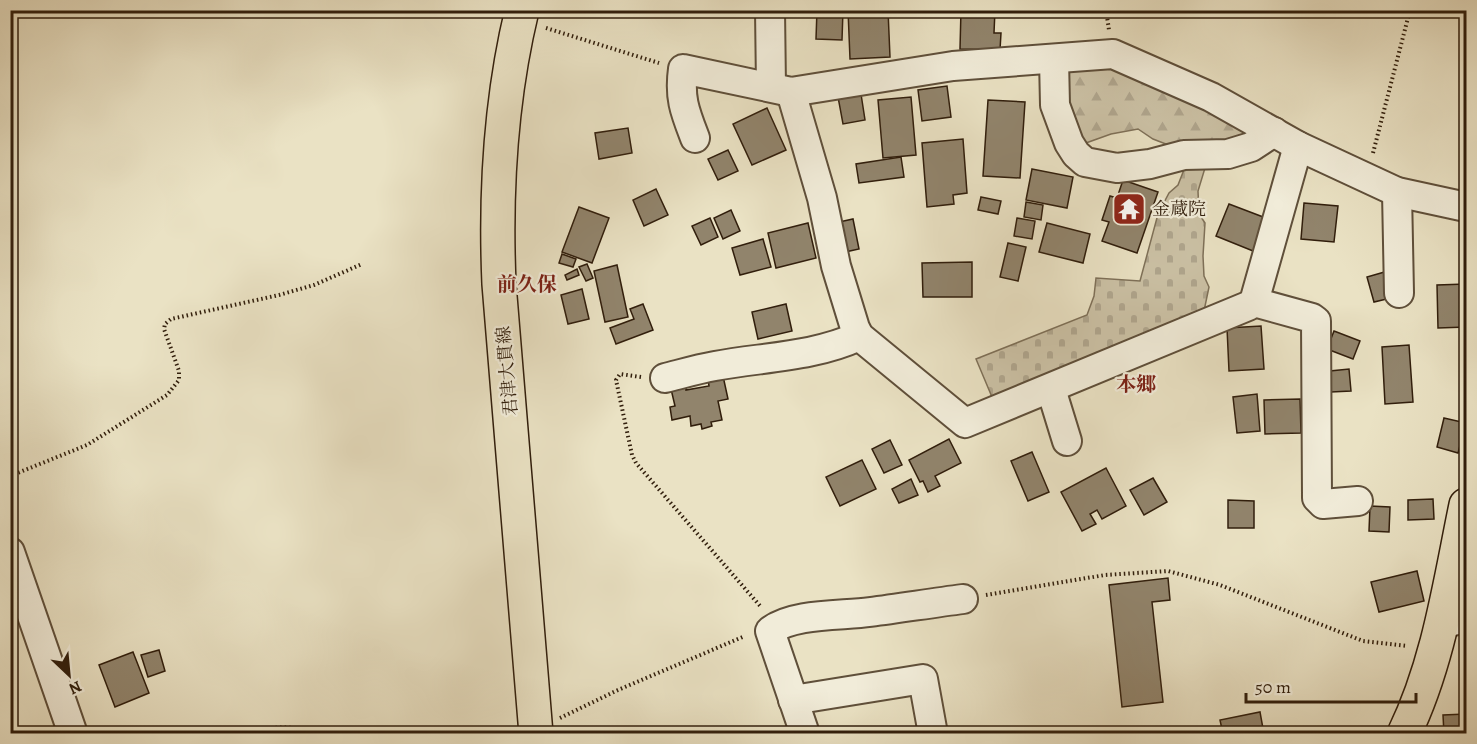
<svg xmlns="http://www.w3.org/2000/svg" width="1477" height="744" viewBox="0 0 1477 744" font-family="Alegreya,'Noto Serif JP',serif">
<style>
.forest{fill:url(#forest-firs);stroke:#7e7058;stroke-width:1.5}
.cemetery{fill:url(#cemetery-stones);stroke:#7e7058;stroke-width:1.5}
.building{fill:#91846c;stroke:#311e0c;stroke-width:1.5}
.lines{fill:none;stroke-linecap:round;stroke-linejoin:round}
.minor-casing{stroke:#5f4f3a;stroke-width:32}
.major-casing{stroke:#311e0c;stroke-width:36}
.path{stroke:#311e0c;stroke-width:4;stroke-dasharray:1.5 3;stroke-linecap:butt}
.minor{stroke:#f1ecd9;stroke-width:28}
.major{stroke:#eae2c4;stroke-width:33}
.labels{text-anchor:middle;stroke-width:4.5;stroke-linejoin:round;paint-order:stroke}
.poi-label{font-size:18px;fill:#311e0c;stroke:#f1ecd9;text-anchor:start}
.street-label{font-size:18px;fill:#311e0c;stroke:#f1ecd9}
.neighbourhood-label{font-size:20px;font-weight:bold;fill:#7a1f14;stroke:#f1ecd9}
</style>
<defs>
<pattern id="forest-firs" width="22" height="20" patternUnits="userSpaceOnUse" patternTransform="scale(1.5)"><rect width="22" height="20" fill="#cbc1a5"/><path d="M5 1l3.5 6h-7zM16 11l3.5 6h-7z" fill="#afa58d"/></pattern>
<pattern id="cemetery-stones" width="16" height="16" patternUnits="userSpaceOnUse" patternTransform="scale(1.5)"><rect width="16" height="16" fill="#cbc1a5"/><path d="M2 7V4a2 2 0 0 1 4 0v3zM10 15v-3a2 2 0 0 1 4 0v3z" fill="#afa58d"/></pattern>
</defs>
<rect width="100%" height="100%" fill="#eae2c4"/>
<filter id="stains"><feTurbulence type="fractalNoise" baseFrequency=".00333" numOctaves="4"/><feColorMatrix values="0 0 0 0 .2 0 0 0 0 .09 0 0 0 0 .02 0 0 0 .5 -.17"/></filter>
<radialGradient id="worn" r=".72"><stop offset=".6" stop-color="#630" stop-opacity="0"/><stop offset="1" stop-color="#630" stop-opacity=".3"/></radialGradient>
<path class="forest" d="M1113,64L1249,126L1245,141L1176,148L1153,139L1138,129L1111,134L1083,144L1067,122L1069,67Z"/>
<path class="cemetery" d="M1187,162L1205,168L1198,191L1199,214L1205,223L1203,256L1204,276L1209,287L1204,311L992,397L976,359L1087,315L1094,296L1096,278L1140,281L1158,214L1169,193L1178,185Z"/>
<g class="building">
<path d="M817,10H843L842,40L816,39Z"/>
<path d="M848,10H888L890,57L850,59Z"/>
<path d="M961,10H995L994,33H1001L1000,50L960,49Z"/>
<path d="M947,86L951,117L922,121L918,90Z"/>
<path d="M861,94L865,120L843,124L838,97Z"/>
<path d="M911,97L916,155L883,158L878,100Z"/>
<path d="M988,100L1025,102L1020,178L983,176Z"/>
<path d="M767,108L786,150L752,165L733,124Z"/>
<path d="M628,128L632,153L599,159L595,133Z"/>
<path d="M963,139L967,193L953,195L954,204L927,207L922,143Z"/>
<path d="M728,150L738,171L718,180L708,159Z"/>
<path d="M901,157L904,177L859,183L856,164Z"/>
<path d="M1032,169L1073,177L1067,208L1026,200Z"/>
<path d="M1123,180L1158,192L1137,253L1102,241L1109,222L1102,220L1110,196L1117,198Z"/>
<path d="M656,189L668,215L644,226L633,200Z"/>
<path d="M981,197L1001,201L998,214L978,210Z"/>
<path d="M1026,202L1043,205L1041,220L1024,217Z"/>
<path d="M1304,203L1338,206L1334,242L1301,239Z"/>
<path d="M1229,204L1271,220L1258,253L1216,236Z"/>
<path d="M579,207L609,218L592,263L562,252Z"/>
<path d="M731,210L740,231L723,239L714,218Z"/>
<path d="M710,218L718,237L701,245L692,226Z"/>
<path d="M1017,218L1035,221L1032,239L1014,236Z"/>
<path d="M853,219L859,249L845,252L839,222Z"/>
<path d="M808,223L816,258L776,268L768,233Z"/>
<path d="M1047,223L1090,234L1083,263L1039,252Z"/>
<path d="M763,239L771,267L740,275L732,248Z"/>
<path d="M1008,243L1026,247L1018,281L1000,277Z"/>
<path d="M562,254L576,259L573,267L559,263Z"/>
<path d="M972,262V297H923L922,263Z"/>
<path d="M587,264L593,278L586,281L579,267Z"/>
<path d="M617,265L628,317L605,322L594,271Z"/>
<path d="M577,269L579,275L567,280L565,275Z"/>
<path d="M1388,271L1395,297L1374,302L1367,277Z"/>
<path d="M1466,284V327L1438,328L1437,285Z"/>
<path d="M582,289L589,319L568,324L561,295Z"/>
<path d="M643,304L653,330L616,344L610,328L634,319L630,309Z"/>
<path d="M786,304L792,331L758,339L752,312Z"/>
<path d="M1261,326L1264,369L1229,371L1227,328Z"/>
<path d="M1334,331L1360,341L1353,359L1327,349Z"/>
<path d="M1409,345L1413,402L1385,404L1382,347Z"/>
<path d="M1349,369L1351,391L1331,392L1330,371Z"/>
<path d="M723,376L728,399L718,401L722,420L711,422L712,426L702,429L701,424L691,426L690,416L672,420L670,407L675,406L671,389L686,386V390L709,386L708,379Z"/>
<path d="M1257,394L1260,431L1237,433L1233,397Z"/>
<path d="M1300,399L1301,433L1265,434L1264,400Z"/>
<path d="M1444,418L1466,423L1458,453L1437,447Z"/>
<path d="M949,439L961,463L935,476L940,486L928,492L923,481L920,482L909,460Z"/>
<path d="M890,440L902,465L884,473L872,449Z"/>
<path d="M1032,452L1049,492L1028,501L1011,461Z"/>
<path d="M862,460L876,489L840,506L826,477Z"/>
<path d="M1106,468L1126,506L1102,519L1097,510L1090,514L1096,524L1082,531L1061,492Z"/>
<path d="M1153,478L1167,502L1144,515L1130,490Z"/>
<path d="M911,479L918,495L899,503L892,489Z"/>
<path d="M1433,499L1434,519L1408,520V500Z"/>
<path d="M1228,500L1254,501V528H1228Z"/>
<path d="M1370,506L1390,507L1389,532L1369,531Z"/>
<path d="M1417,571L1424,601L1379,612L1371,582Z"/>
<path d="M1168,578L1170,600L1152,602L1163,702L1122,707L1109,585Z"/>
<path d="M159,650L165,671L148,677L141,655Z"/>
<path d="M133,652L149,693L115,707L99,665Z"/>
<path d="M1260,712L1264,734H1223L1220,720Z"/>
<path d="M1466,714V734H1444L1443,715Z"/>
</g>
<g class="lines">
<g class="minor-casing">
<g id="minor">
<path d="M770,10L771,87"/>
<path d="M1054,59L1055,105L1069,143L1076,154L1085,162L1117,168L1150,164L1184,155L1228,154L1251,147L1274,132"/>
<path d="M791,92L822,198L836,266L855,328L859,336L965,423L1248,306L1254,302L1298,146"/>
<path d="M695,138C685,112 679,98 683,69L791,92L953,66L1113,54L1211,97L1298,146L1397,192L1466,207"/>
<path d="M1397,192L1399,293"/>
<path d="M1254,302L1312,318L1316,321L1317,498L1323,504L1358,501"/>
<path d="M665,378C681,374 698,369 715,366C763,357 814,357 859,336"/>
<path d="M1051,389L1067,441"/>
<path d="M10,552L73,734"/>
<path d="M1441,624L1466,618"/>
<path d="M793,700L923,679L933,734"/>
<path d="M805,734L770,631C793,613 842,616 870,612C901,608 932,603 963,599"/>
</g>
</g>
<g class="major-casing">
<g id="major">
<path d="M522,10C500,101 495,191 499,284L536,734"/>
<path d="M1404,734C1439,662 1450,582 1466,505"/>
</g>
</g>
<g class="path">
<path d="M1106,10L1109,30"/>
<path d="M546,28L659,63"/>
<path d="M1373,153L1410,10"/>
<path d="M641,377L620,374L616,380L632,455L636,463L761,607"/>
<path d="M10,476L87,445L167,395L179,380V371L164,329L165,324L171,319L279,295L314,285L362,264"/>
<path d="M986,595L1105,575L1168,571L1220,585L1363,641L1408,646"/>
<path d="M560,718L618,690L745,636"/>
<path d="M231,734C252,731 293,721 311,734"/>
</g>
<use href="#minor" class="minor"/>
<use href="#major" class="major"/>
</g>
<defs>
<g id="temple-square" transform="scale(1.725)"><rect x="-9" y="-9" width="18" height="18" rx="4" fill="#8f2418" stroke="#f1ecd9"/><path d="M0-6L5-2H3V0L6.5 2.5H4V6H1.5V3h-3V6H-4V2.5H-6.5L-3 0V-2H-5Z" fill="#fff"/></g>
</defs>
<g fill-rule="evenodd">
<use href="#temple-square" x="1129" y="209"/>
</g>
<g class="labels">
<g class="poi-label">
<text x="1152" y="215">金蔵院</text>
</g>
<g class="street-label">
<text transform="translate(507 371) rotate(-95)" y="6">君津大貫線</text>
</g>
<g class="neighbourhood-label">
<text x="527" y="291">前久保</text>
<text x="1136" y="391">本郷</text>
</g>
</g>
<rect width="1477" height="744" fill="none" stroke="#eae2c4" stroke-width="36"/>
<rect x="12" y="12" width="1453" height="720" fill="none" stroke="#311e0c" stroke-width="3"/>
<rect x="18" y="18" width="1441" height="708" fill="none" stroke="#311e0c" stroke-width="1.5"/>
<g transform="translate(69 675) rotate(154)" stroke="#f1ecd9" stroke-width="4.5" paint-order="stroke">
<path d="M0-4.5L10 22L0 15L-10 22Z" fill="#311e0c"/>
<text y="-9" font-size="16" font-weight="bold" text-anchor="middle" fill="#311e0c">N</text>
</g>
<path d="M1246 693v9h170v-9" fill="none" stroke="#311e0c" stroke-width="3"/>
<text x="1255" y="693" font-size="18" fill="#311e0c" stroke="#f1ecd9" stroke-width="4.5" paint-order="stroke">50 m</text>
<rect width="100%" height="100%" filter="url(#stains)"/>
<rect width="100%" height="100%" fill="url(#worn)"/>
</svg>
